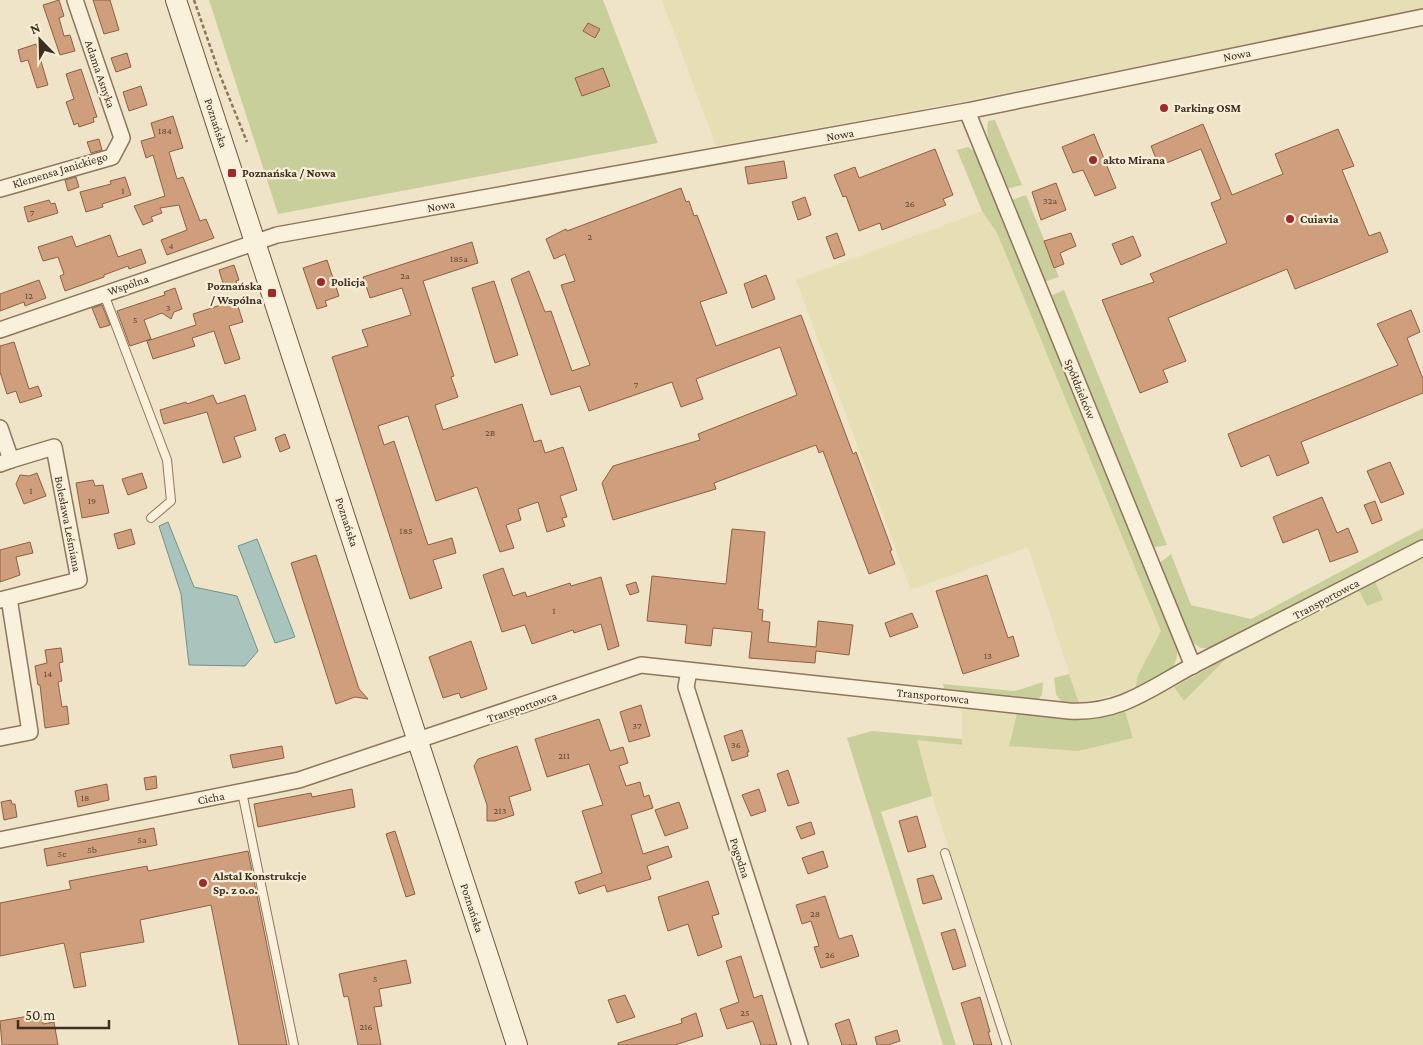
<svg xmlns="http://www.w3.org/2000/svg" width="1423" height="1045" viewBox="0 0 1423 1045" font-family="'Crimson Pro',serif">
<style>
.farmland{fill:#e6deb5}
.green{fill:#c9cf9b}
.water{fill:#a9c4bc;stroke:#6f938a}
.building{fill:#cf9f7d;stroke:#8d5f41}
.lines{fill:none;stroke-linecap:round;stroke-linejoin:round}
.lane-casing{stroke:#8d765c;stroke-width:10}
.street-casing{stroke:#8d765c;stroke-width:18}
.secondary-casing{stroke:#6f573f;stroke-width:22}
.path{stroke:#8d765c;stroke-width:2.5;stroke-dasharray:4 2.5;stroke-linecap:butt}
.lane{stroke:#faf1dc;stroke-width:8}
.street{stroke:#faf1dc;stroke-width:15}
.secondary{stroke:#faf1dc;stroke-width:20}
.poi-dot{fill:#9e2a2b;stroke:#f7eed8;stroke-width:2}
.labels{text-anchor:middle;stroke-width:4.5;stroke-linejoin:round;paint-order:stroke}
.number-label{font-size:10px;fill:#624a37}
.street-label{font-size:12px;fill:#3d2e20;stroke:#f7eed8}
.poi-label{font-size:12px;font-weight:bold;fill:#3d2e20;stroke:#f7eed8;text-anchor:start}
</style>
<rect width="100%" height="100%" fill="#f0e4c8"/>
<g class="farmland">
<path d="M662,0H1423V9L945,105L716,146Z"/>
<path d="M982,211L997,233L1161,631L1138,675L1135,690L1079,703L1028,547L911,590L796,280Z"/>
<path d="M1423,556V1045H1012L932,796L917,740L962,744V708L1017,714L1010,746L1078,751L1133,738L1125,711L1174,687L1184,701L1227,658L1359,589L1367,606L1383,600L1375,581Z"/>
</g>
<g class="green">
<path d="M209,0H603L658,143L278,214Z"/>
<path d="M995,120L1022,185L1007,189C999,168 984,145 988,121Z"/>
<path d="M968,147L978,154L1177,649C1180,674 1153,681 1135,690L1138,675L1161,631L997,233L982,211L957,150Z"/>
<path d="M1026,195L1059,277L1044,282L1012,200Z"/>
<path d="M1064,290L1167,545L1151,548L1050,296Z"/>
<path d="M1423,528V542L1214,648H1201L1188,640L1157,565L1171,554L1191,605L1251,619Z"/>
<path d="M1375,581L1383,600L1367,606L1359,590Z"/>
<path d="M1227,658L1184,701L1174,687Z"/>
<path d="M1069,674L1079,703H1062L1056,694L1054,678Z"/>
<path d="M1043,682L1042,695L1036,701L945,691L943,684L1015,691Z"/>
<path d="M1125,711L1133,738L1078,751L1009,746L1017,714L1087,718Z"/>
<path d="M872,731L962,739V745L917,740L932,796L881,812L956,1045H943L847,738Z"/>
</g>
<g class="water">
<path d="M168,522L194,587L237,596L258,651L245,666L189,665L181,594L159,526Z"/>
<path d="M257,539L295,637L275,643L238,546Z"/>
</g>
<g class="building">
<path d="M59,0L64,16L59,18L64,36L70,35L75,51L60,55L43,5Z"/>
<path d="M93,0H110L119,30L104,34Z"/>
<path d="M588,23L600,29L595,38L583,31Z"/>
<path d="M36,44L48,85L37,88L28,60L21,62L18,50Z"/>
<path d="M127,53L131,67L116,72L111,58Z"/>
<path d="M603,68L610,86L582,96L575,78Z"/>
<path d="M81,69L97,117L93,118L94,122L79,127L78,123L74,125L66,102L74,99L66,74Z"/>
<path d="M141,86L147,105L129,111L123,92Z"/>
<path d="M173,116L183,148L169,152L177,179L183,177L200,221L206,219L214,238L167,255L161,240L187,230L179,205L160,208L162,213L151,217L153,221L143,225L134,206L165,196L153,155L146,158L141,141L155,137L151,123Z"/>
<path d="M1203,124L1232,195L1283,174L1275,154L1338,129L1354,166L1342,170L1369,236L1380,232L1388,252L1295,289L1287,269L1168,318L1186,361L1163,370L1168,382L1140,393L1102,300L1154,282L1150,274L1227,243L1211,203L1221,199L1201,149L1159,166L1151,146Z"/>
<path d="M1094,134L1116,188L1095,196L1083,170L1073,173L1062,147Z"/>
<path d="M99,139L102,150L91,153L87,142Z"/>
<path d="M935,149L953,195L943,199L946,205L882,230L880,223L859,231L846,196L843,197L834,175L855,167L859,178Z"/>
<path d="M784,161L787,178L748,184L745,167Z"/>
<path d="M76,177L79,187L68,191L65,180Z"/>
<path d="M125,177L131,195L102,204L103,207L86,212L80,192L111,184L110,181Z"/>
<path d="M1056,183L1066,210L1041,220L1032,192Z"/>
<path d="M681,188L686,202L689,201L694,216L697,215L727,293L700,302L716,346L801,315L853,454L856,452L892,550L890,551L895,564L869,574L823,451L819,453L816,445L714,483L716,489L613,520L602,483L613,466L700,440L698,434L797,395L780,347L696,379L703,399L681,407L672,382L589,411L580,386L551,395L511,279L529,271L545,312L551,311L572,371L590,365L561,285L575,281L565,254L554,259L546,239L566,229L567,231Z"/>
<path d="M805,197L811,215L798,220L792,202Z"/>
<path d="M49,200L51,204L55,203L58,213L28,222L24,207Z"/>
<path d="M837,233L845,255L834,259L826,237Z"/>
<path d="M1071,233L1076,246L1060,253L1064,264L1054,268L1044,241Z"/>
<path d="M110,235L118,257L141,249L146,263L129,269L128,266L104,275V277L65,291L60,276L64,274L58,257L43,261L38,247L72,236L76,247Z"/>
<path d="M1133,236L1141,256L1121,265L1112,244Z"/>
<path d="M472,242L478,263L423,281L454,376L451,377L458,397L435,405L443,430L522,404L534,442L541,440L545,453L563,447L577,490L560,496L567,517L562,518L565,526L547,532L538,502L518,509L521,520L506,525L514,548L500,552L477,487L436,501L408,416L378,426L384,445L394,441L428,545L452,538L456,553L433,560L442,588L410,599L332,357L368,346L362,330L411,315L402,288L370,298L363,277Z"/>
<path d="M327,260L339,296L325,301L327,306L317,309L303,268Z"/>
<path d="M234,265L239,280L236,281L237,285L225,290L219,270Z"/>
<path d="M766,275L775,299L752,308L744,284Z"/>
<path d="M39,280L46,298L25,306L24,302L0,311V294Z"/>
<path d="M494,281L518,355L495,363L472,288Z"/>
<path d="M175,288L182,309L174,312L171,319L162,313L144,320L151,339L130,346L117,311L165,295L164,292Z"/>
<path d="M236,300L243,322L229,326L240,359L225,364L214,331L192,338L195,346L153,359L147,341L196,325L193,314Z"/>
<path d="M102,305L110,325L100,328L92,308Z"/>
<path d="M1411,310L1420,332L1407,338L1423,379V393L1301,442L1309,463L1277,476L1269,455L1241,467L1228,434L1398,365L1377,324Z"/>
<path d="M14,342L29,389L38,386L42,396L20,403L16,391L7,394L0,372V346Z"/>
<path d="M213,395L217,404L245,395L256,430L234,437L241,457L223,463L207,412L164,424L160,410L186,402L187,404Z"/>
<path d="M285,434L290,448L280,452L275,438Z"/>
<path d="M1390,462L1404,494L1381,503L1367,471Z"/>
<path d="M37,473L46,496L24,504L16,484L20,475L29,476Z"/>
<path d="M142,473L147,488L128,495L122,479Z"/>
<path d="M93,480L95,486L103,485L109,513L82,518L76,483Z"/>
<path d="M1322,497L1337,533L1348,528L1358,552L1330,562L1318,529L1283,543L1273,517Z"/>
<path d="M1375,501L1382,520L1372,524L1364,505Z"/>
<path d="M131,529L135,544L118,549L114,534Z"/>
<path d="M732,529L765,532L758,609L763,610L762,621L770,622L768,642L816,647L818,621L853,625L849,655L816,651L815,663L749,658L752,632L713,628L711,646L685,643L687,625L647,621L652,576L726,584Z"/>
<path d="M30,542L33,553L16,557L20,575L0,582V550Z"/>
<path d="M316,555L359,689L368,699L355,697L336,704L291,563Z"/>
<path d="M503,568L513,596L525,592L527,597L570,583L571,586L601,577L619,646L608,650L601,624L574,633L573,630L532,644L525,625L502,632L483,575Z"/>
<path d="M987,575L1008,638L1013,636L1019,656L963,674L936,591Z"/>
<path d="M636,582L639,592L630,595L626,585Z"/>
<path d="M912,613L918,627L890,637L885,623Z"/>
<path d="M471,641L487,689L461,698L459,693L443,698L429,657Z"/>
<path d="M61,648L63,662L59,663L62,681L58,682L62,707L67,706L69,724L45,728L40,685H38L35,666L47,663L45,650Z"/>
<path d="M641,705L650,736L629,742L620,712Z"/>
<path d="M599,719L610,751L623,747L628,763L619,766L626,786L640,782L644,797L649,795L653,808L631,815L643,854L668,846L672,857L647,866L651,879L607,892L605,885L579,894L575,882L602,873L582,811L603,805L589,764L547,777L535,739Z"/>
<path d="M742,730L749,752H747L748,756L732,761L724,736Z"/>
<path d="M282,746L284,758L233,768L230,755Z"/>
<path d="M517,746L531,790L509,797L514,815L495,821H487V805L474,766L478,759Z"/>
<path d="M788,770L799,803L788,806L777,774Z"/>
<path d="M156,776L157,788L146,790L144,778Z"/>
<path d="M107,784L109,800L78,807L75,791Z"/>
<path d="M352,789L355,807L258,827L254,804L311,793L312,797Z"/>
<path d="M759,789L766,811L751,816L742,795Z"/>
<path d="M11,800L12,804H15L17,817L4,820L1,802Z"/>
<path d="M679,802L688,828L665,836L655,810Z"/>
<path d="M917,816L926,847L908,852L899,821Z"/>
<path d="M811,822L815,834L801,839L796,827Z"/>
<path d="M154,828L157,845L47,866L44,849Z"/>
<path d="M395,831L415,894L406,897L386,834Z"/>
<path d="M248,851L287,1045H239L211,905L140,920L144,942L80,953L86,986L74,988L64,943L0,956V903L71,889L69,881L147,866L148,871Z"/>
<path d="M823,851L828,867L808,874L802,858Z"/>
<path d="M933,875L942,899L923,904L917,879Z"/>
<path d="M708,881L719,914L712,916L722,947L698,956L688,924L668,931L658,897Z"/>
<path d="M825,896L839,939L852,935L859,956L821,968L814,947L819,946L811,921L802,924L796,905Z"/>
<path d="M955,929L966,966L953,970L941,933Z"/>
<path d="M741,956L754,998L762,995L777,1045H761L753,1021L727,1029L720,1009L739,1002L726,961Z"/>
<path d="M406,960L411,983L379,989L382,1006L374,1007L381,1045H358L348,996L344,997L339,974Z"/>
<path d="M625,995L635,1017L617,1023L608,1000Z"/>
<path d="M980,997L990,1032H988L992,1045H974L961,1003Z"/>
<path d="M696,1013L703,1036L675,1045H618V1043L682,1023L681,1019Z"/>
<path d="M41,1014L43,1024L54,1022L58,1045H2L0,1021Z"/>
<path d="M849,1019L857,1045H842L835,1024Z"/>
<path d="M897,1030L900,1041L888,1045H877L875,1037Z"/>
</g>
<g class="lines">
<g class="lane-casing">
<g id="lane">
<path d="M104,294L167,460L171,501L151,518"/>
<path d="M242,792L294,1045"/>
<path d="M945,853L1007,1045"/>
</g>
</g>
<g class="street-casing">
<g id="street">
<path d="M967,111L1193,666"/>
<path d="M0,189L112,157L122,138L75,0"/>
<path d="M0,330L277,235L967,111L1423,17"/>
<path d="M0,428L11,460L0,464"/>
<path d="M0,600L79,580L54,447L11,460"/>
<path d="M689,671L686,687L800,1045"/>
<path d="M0,738L30,732L9,598"/>
<path d="M0,840L299,780L641,665L1069,711C1120,714 1151,688 1192,666C1269,627 1346,588 1423,548"/>
</g>
</g>
<g class="secondary-casing">
<path id="secondary" d="M176,0L517,1045"/>
</g>
<path class="path" d="M194,0L220,75L247,142"/>
<use href="#lane" class="lane"/>
<use href="#street" class="street"/>
<use href="#secondary" class="secondary"/>
</g>
<g class="poi-dot">
<circle cx="1164" cy="108" r="5"/>
<circle cx="1093" cy="160" r="5"/>
<rect x="227" y="168" width="10" height="10" rx="2.5"/>
<circle cx="1290" cy="219" r="5"/>
<circle cx="321" cy="282" r="5"/>
<rect x="267" y="288" width="10" height="10" rx="2.5"/>
<circle cx="203" cy="883" r="5"/>
</g>
<g class="labels">
<g class="number-label">
<text x="165" y="134">184</text>
<text x="123" y="194">1</text>
<text x="1050" y="204">32a</text>
<text x="910" y="207">26</text>
<text x="32" y="216">7</text>
<text x="590" y="240">2</text>
<text x="171" y="249">4</text>
<text x="459" y="262">185a</text>
<text x="405" y="279">2a</text>
<text x="29" y="299">12</text>
<text x="168" y="311">3</text>
<text x="135" y="323">5</text>
<text x="636" y="388">7</text>
<text x="490" y="436">2B</text>
<text x="31" y="494">1</text>
<text x="92" y="504">19</text>
<text x="406" y="534">185</text>
<text x="554" y="614">1</text>
<text x="988" y="659">13</text>
<text x="48" y="677">14</text>
<text x="637" y="729">37</text>
<text x="736" y="748">36</text>
<text x="564" y="759">211</text>
<text x="85" y="801">18</text>
<text x="500" y="814">213</text>
<text x="142" y="843">5a</text>
<text x="92" y="853">5b</text>
<text x="62" y="857">5c</text>
<text x="815" y="917">28</text>
<text x="830" y="958">26</text>
<text x="375" y="982">5</text>
<text x="745" y="1016">25</text>
<text x="366" y="1030">216</text>
</g>
<g class="street-label">
<text transform="translate(1237 55) rotate(-11)" y="4">Nowa</text>
<text transform="translate(100 74) rotate(71)" y="4">Adama Asnyka</text>
<text transform="translate(216 123) rotate(72)" y="4">Poznańska</text>
<text transform="translate(840 135) rotate(-10)" y="4">Nowa</text>
<text transform="translate(60 170) rotate(-17)" y="4">Klemensa Janickiego</text>
<text transform="translate(441 206) rotate(-10)" y="4">Nowa</text>
<text transform="translate(128 285) rotate(-19)" y="4">Wspólna</text>
<text transform="translate(1080 389) rotate(68)" y="4">Spółdzielców</text>
<text transform="translate(347 522) rotate(72)" y="4">Poznańska</text>
<text transform="translate(68 524) rotate(79)" y="4">Bolesława Leśmiana</text>
<text transform="translate(1326 599) rotate(-28)" y="4">Transportowca</text>
<text transform="translate(933 696) rotate(6)" y="4">Transportowca</text>
<text transform="translate(522 707) rotate(-19)" y="4">Transportowca</text>
<text transform="translate(211 798) rotate(-11)" y="4">Cicha</text>
<text transform="translate(740 858) rotate(72)" y="4">Pogodna</text>
<text transform="translate(472 908) rotate(72)" y="4">Poznańska</text>
</g>
<g class="poi-label">
<text x="1174" y="112">Parking OSM</text>
<text x="1103" y="164">akto Mirana</text>
<text x="242" y="177">Poznańska / Nowa</text>
<text x="1300" y="223">Cuiavia</text>
<text x="331" y="286">Policja</text>
<text x="262" y="290" text-anchor="end">Poznańska<tspan x="262" dy="14">/ Wspólna</tspan></text>
<text x="213" y="880">Alstal Konstrukcje<tspan x="213" dy="14">Sp. z o.o.</tspan></text>
</g>
</g>
<g transform="translate(40 40) rotate(337)" stroke="#f7eed8" stroke-width="4" paint-order="stroke">
<path d="M0-4L9 19L0 12L-9 19Z" fill="#3d2e20"/>
<text y="-8" font-size="14" font-weight="bold" text-anchor="middle" fill="#3d2e20">N</text>
</g>
<path d="M18 1020v8h91v-8" fill="none" stroke="#3d2e20" stroke-width="2.5"/>
<text x="25" y="1020" font-size="15" fill="#3d2e20" stroke="#f7eed8" stroke-width="4" paint-order="stroke">50 m</text>
</svg>
